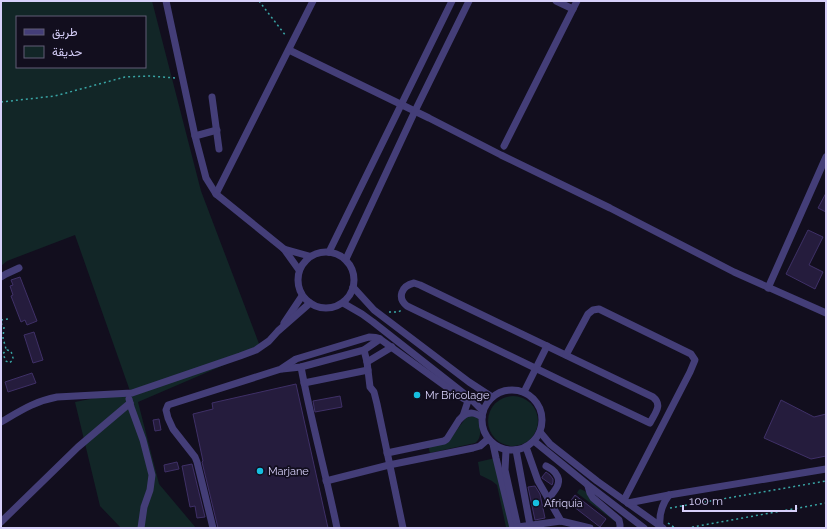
<svg xmlns="http://www.w3.org/2000/svg" width="827" height="529" viewBox="0 0 827 529" font-family="Raleway,Vazirmatn,sans-serif">
<style>
.green{fill:#122627;fill-rule:evenodd}
.building{fill:#251c3d;stroke:#3f3067}
.lines{fill:none;stroke-linecap:round;stroke-linejoin:round}
.path{stroke:#39a5a5;stroke-width:1.5;stroke-dasharray:2 3;stroke-linecap:butt}
.minor{stroke:#443e78;stroke-width:7}
.poi-dot{fill:#16bfe0;stroke:#120e1e;stroke-width:1.5}
.labels{text-anchor:middle;stroke-width:3.5;stroke-linejoin:round;paint-order:stroke}
.poi-label{font-size:11px;fill:#d7d0fa;stroke:#120e1e;text-anchor:start}
</style>
<rect width="100%" height="100%" fill="#120e1e"/>
<g class="green">
<path d="M1,1H152L201,191L261,349L138,402L159,484L196,528H121L100,506L75,402L130,391L75,235L7,261L1,266ZM17,17H145V67H17Z"/>
<circle cx="513" cy="421" r="25"/>
<path d="M468,415L478,418C480,426 483,438 475,443L430,453L428,446L447,443Z"/>
<path d="M495,458L510,528H505L506,527L497,485L492,481L480,475L478,462Z"/>
<path d="M580,489C590,491 609,514 617,523L577,493L578,491Z"/>
</g>
<g class="building">
<path d="M826,193V212L818,208Z"/>
<path d="M808,230L823,237L809,265L823,272L815,289L786,274Z"/>
<path d="M20,277L37,321L27,325L25,320L21,322L11,296L13,295L10,286L13,285L11,280Z"/>
<path d="M34,332L43,360L33,363L24,335Z"/>
<path d="M32,373L36,383L8,392L5,382Z"/>
<path d="M296,384L328,528H218L202,462L203,461L193,414L213,409L212,403Z"/>
<path d="M340,396L342,407L315,412L313,401Z"/>
<path d="M781,400L814,417L826,414V456L811,459L764,438Z"/>
<path d="M159,419L161,430L155,431L153,420Z"/>
<path d="M177,462L179,469L165,472L164,465Z"/>
<path d="M192,464L205,517L197,518L195,506L190,507L182,466Z"/>
<path d="M546,472L550,475L553,479V482L552,485L542,478V477Z"/>
<path d="M535,486L540,494L545,518L535,520L528,487Z"/>
<path d="M575,495L606,519L600,527L569,503Z"/>
</g>
<g class="lines">
<g class="path">
<path d="M259,1L286,36"/>
<path d="M1,102L55,96L125,77L149,76L175,78"/>
<path d="M389,312H398L402,310"/>
<path d="M1,320L8,319"/>
<path d="M1,323L4,327L3,338L6,349"/>
<path d="M7,350L11,351L13,358L12,361L9,363L6,361L3,354L5,351Z"/>
<path d="M670,508L826,481"/>
<path d="M668,523L675,528"/>
<path d="M687,528L826,503"/>
</g>
<g class="minor">
<path d="M166,1L195,136L206,178L216,194L284,249L299,270"/>
<path d="M556,1L573,9"/>
<path d="M289,50L429,118L501,155L610,208L734,272L826,313"/>
<path d="M212,97L219,149"/>
<path d="M195,136L217,130"/>
<path d="M504,146L577,1"/>
<path d="M216,194L313,1"/>
<path d="M284,249L309,256"/>
<circle cx="326" cy="280" r="28"/>
<path d="M329,252L452,1"/>
<path d="M346,259L415,111L469,1"/>
<path d="M1,277L6,274L19,268"/>
<path d="M414,283L420,285L653,397C663,405 655,413 650,423L566,383L407,306C397,298 401,286 414,283Z"/>
<path d="M353,287L374,310L469,382L492,397"/>
<path d="M768,288L826,157"/>
<path d="M343,303L362,314L373,322L471,399L483,411"/>
<path d="M284,323L302,296"/>
<path d="M364,350L367,362L370,387L374,392L377,404L403,528"/>
<path d="M566,355L588,314L593,310L599,309L691,354L695,360L690,372L624,500"/>
<path d="M367,362L392,347"/>
<path d="M301,367C311,421 326,474 337,528"/>
<path d="M282,369L301,367L364,350L380,339"/>
<path d="M304,383L368,370"/>
<circle cx="512" cy="420" r="30"/>
<path d="M524,392L547,346"/>
<path d="M129,399L131,407L143,440L152,475L150,490L144,507L141,528"/>
<path d="M463,416C470,411 475,413 482,417"/>
<path d="M1,422C20,411 35,401 57,397L132,393L240,356L256,350L269,341L278,331L310,303"/>
<path d="M540,432L550,444L597,481L663,528"/>
<path d="M534,441L588,485L644,528"/>
<path d="M493,444L496,458L513,528"/>
<path d="M526,447L538,481L561,521"/>
<path d="M506,450L505,470L518,528"/>
<path d="M516,450L530,525"/>
<path d="M387,453L444,441L447,439L459,420L463,416L468,401"/>
<path d="M546,466C550,468 554,470 556,474C563,483 554,491 549,498"/>
<path d="M326,481L389,465L473,448L480,446L488,439"/>
<path d="M588,486L590,493L593,498L619,520L620,525V528"/>
<path d="M628,503L669,495L826,469"/>
<path d="M1,522L78,447L130,403"/>
<path d="M660,526C659,514 662,504 669,495"/>
<path d="M518,527L561,521L590,528"/>
<path d="M213,528L197,462L195,457L173,429L168,418L166,410L168,405L281,369L296,359L369,337C374,337 376,337 380,339L459,396L468,401L471,399"/>
</g>
</g>
<g class="poi-dot">
<circle cx="417" cy="395" r="4"/>
<circle cx="260" cy="471" r="4"/>
<circle cx="536" cy="503" r="4"/>
</g>
<g class="labels">
<g class="poi-label">
<text x="425" y="399">Mr Bricolage</text>
<text x="268" y="475">Marjane</text>
<text x="544" y="507">Afriquia</text>
</g>
</g>
<rect width="827" height="529" fill="none" stroke="#d7d0fa" stroke-width="4"/>
<rect x="16" y="16" width="130" height="52" fill="#120e1e" stroke="#615c76"/>
<rect x="24" y="29" width="20" height="6" fill="#443e78" stroke="#615c76"/>
<text x="52" y="36" font-size="12" fill="#d7d0fa">طريق</text>
<rect x="24" y="46" width="20" height="12" fill="#122627" stroke="#615c76"/>
<text x="52" y="56" font-size="12" fill="#d7d0fa">حديقة</text>
<path d="M683 505v6h113v-6" fill="none" stroke="#d7d0fa" stroke-width="2"/>
<text x="689" y="505" font-size="12" fill="#d7d0fa" stroke="#120e1e" stroke-width="3" paint-order="stroke">100 m</text>
</svg>
